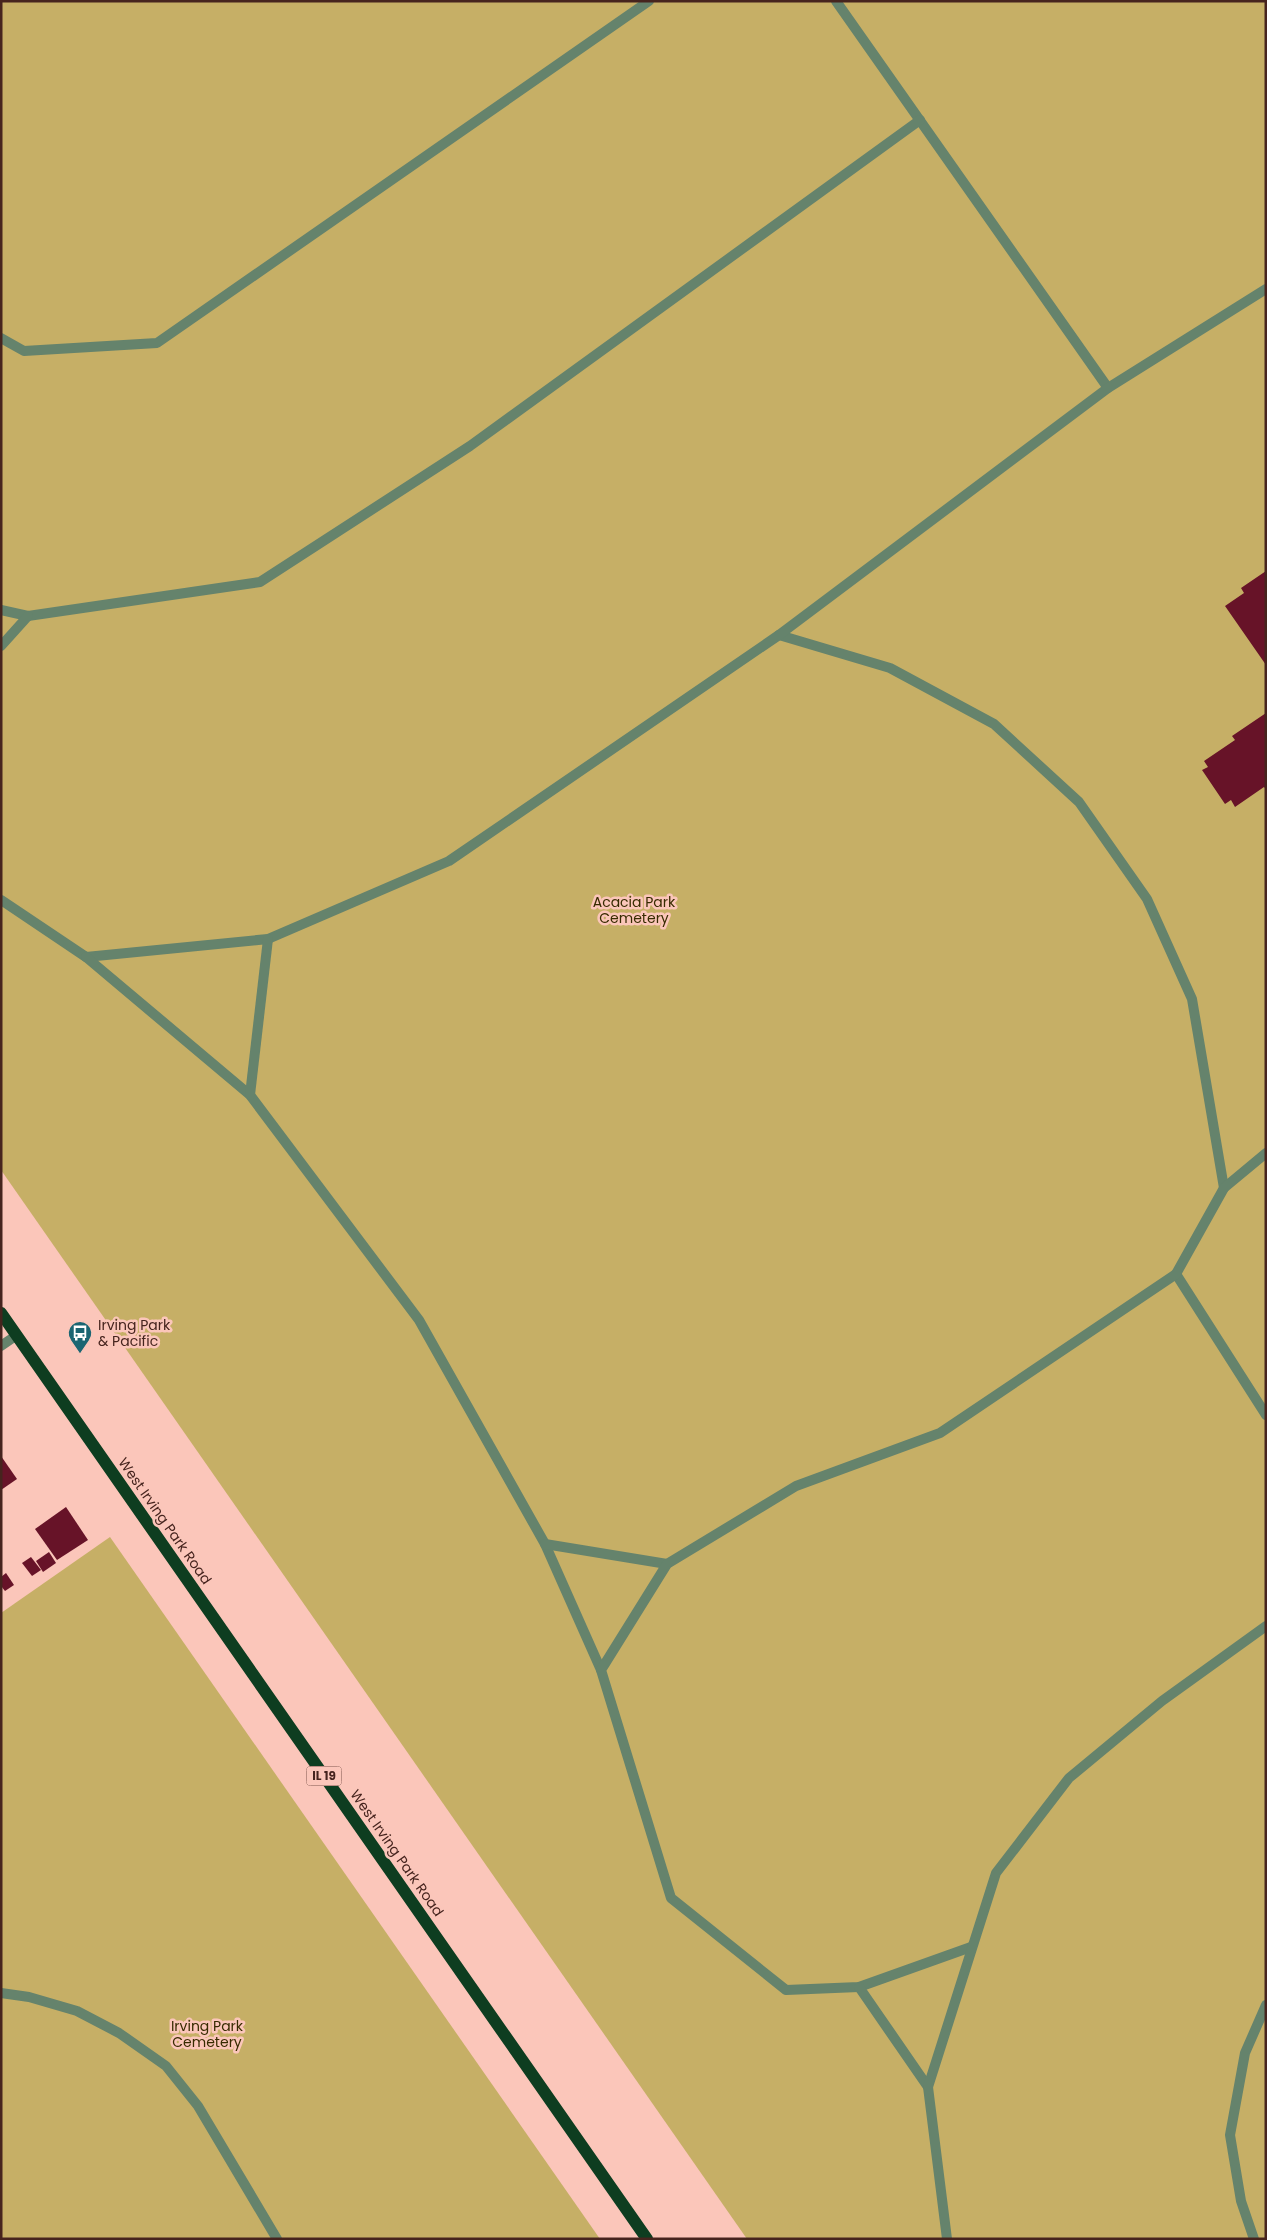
<svg xmlns="http://www.w3.org/2000/svg" width="1267" height="2240" viewBox="0 0 1267 2240" font-family="Poppins,sans-serif">
<style>
.green{fill:#c6af66}
.building{fill:#671328}
.lines{fill:none;stroke-linecap:round;stroke-linejoin:round}
.service{stroke:#65836c;stroke-width:10}
.minor{stroke:#65836c;stroke-width:10}
.primary{stroke:#0e3d20;stroke-width:12}
.labels{text-anchor:middle;stroke-width:5;stroke-linejoin:round;paint-order:stroke}
.shield{fill:#fbc6ba;stroke:#7c554d;stroke-width:1}
.shield-label{font-size:12px;font-weight:bold;fill:#46241e}
.park-label{font-size:14px;fill:#372b01;stroke:#fbc6ba}
.poi-label{font-size:14px;fill:#46241e;stroke:#fbc6ba;text-anchor:start}
.street-label{font-size:14px;fill:#46241e;stroke:#fbc6ba}
</style>
<rect width="100%" height="100%" fill="#fbc6ba"/>
<g class="green">
<path d="M1,1H1266V2239H747L1,1170Z"/>
<path d="M110,1537L600,2239H1V1613Z"/>
</g>
<g class="building">
<path d="M1266,571V665L1225,606L1244,593L1241,588Z"/>
<path d="M1266,713V789L1264,787L1235,807L1231,800L1225,804L1202,770L1208,767L1204,761L1235,740L1232,736Z"/>
<path d="M1,1456L17,1479L1,1490Z"/>
<path d="M66,1507L88,1540L57,1560L35,1529Z"/>
<path d="M49,1552L56,1563L43,1572L36,1561Z"/>
<path d="M31,1557L41,1570L32,1576L22,1563Z"/>
<path d="M6,1573L14,1585L5,1591L1,1586V1577Z"/>
</g>
<g class="lines">
<g class="service">
<path d="M836,1L1108,388"/>
<path d="M1,338L24,351L157,343L649,1"/>
<path d="M1,610L28,616L260,582L470,446L920,120"/>
<path d="M779,635L890,668L994,724L1079,802L1147,899L1192,999L1224,1188"/>
<path d="M1,646L28,616"/>
<path d="M1,900L86,957L268,939L449,861L779,635L1108,388L1266,289"/>
<path d="M86,957L250,1095L419,1320L545,1544L601,1670"/>
<path d="M250,1095L268,939"/>
<path d="M1176,1274L1266,1415"/>
<path d="M545,1544L667,1564"/>
<path d="M971,1947L859,1987L786,1990L671,1898L601,1670L667,1564L796,1486L940,1433L1176,1274L1224,1188L1266,1153"/>
<path d="M859,1987L928,2087"/>
<path d="M1,1993L29,1997L77,2011L119,2033L166,2066L198,2106L277,2239"/>
<path d="M947,2239L928,2087L996,1873L1069,1778L1162,1701L1266,1626"/>
<path d="M1254,2239L1241,2201L1230,2135L1245,2053L1266,2005"/>
</g>
<path class="minor" d="M1,1346L17,1335"/>
<path class="primary" d="M1,1313L647,2239"/>
</g>
<defs>
<g id="bus-pin" transform="scale(1.25)"><path d="M0 17L-7.5 6A9.5 9.5 0 1 1 7.5 6Z" fill="#1b6572" stroke="#fbc6ba"/><path d="M-5-6H5V4H4V6H2V4H-2V6H-4V4H-5ZM-3.5-4V0h7V-4ZM-3.5 1.2v1.5H-2V1.2ZM2 1.2v1.5H3.5V1.2Z" fill="#fff"/></g>
</defs>
<g fill-rule="evenodd">
<use href="#bus-pin" x="80" y="1333"/>
</g>
<g class="labels">
<rect class="shield" x="306.5" y="1766.5" width="35" height="19" rx="4"/>
<g class="shield-label">
<text x="324" y="1780">IL 19</text>
</g>
<g class="park-label">
<text x="634" y="907">Acacia Park<tspan x="634" dy="16">Cemetery</tspan></text>
<text x="207" y="2031">Irving Park<tspan x="207" dy="16">Cemetery</tspan></text>
</g>
<g class="poi-label">
<text x="98" y="1330">Irving Park<tspan x="98" dy="16">&amp; Pacific</tspan></text>
</g>
<g class="street-label">
<text transform="translate(165 1521) rotate(55)" y="5">West Irving Park Road</text>
<text transform="translate(397 1853) rotate(55)" y="5">West Irving Park Road</text>
</g>
</g>
<rect width="1267" height="2240" fill="none" stroke="#46241e" stroke-width="5"/>
</svg>
